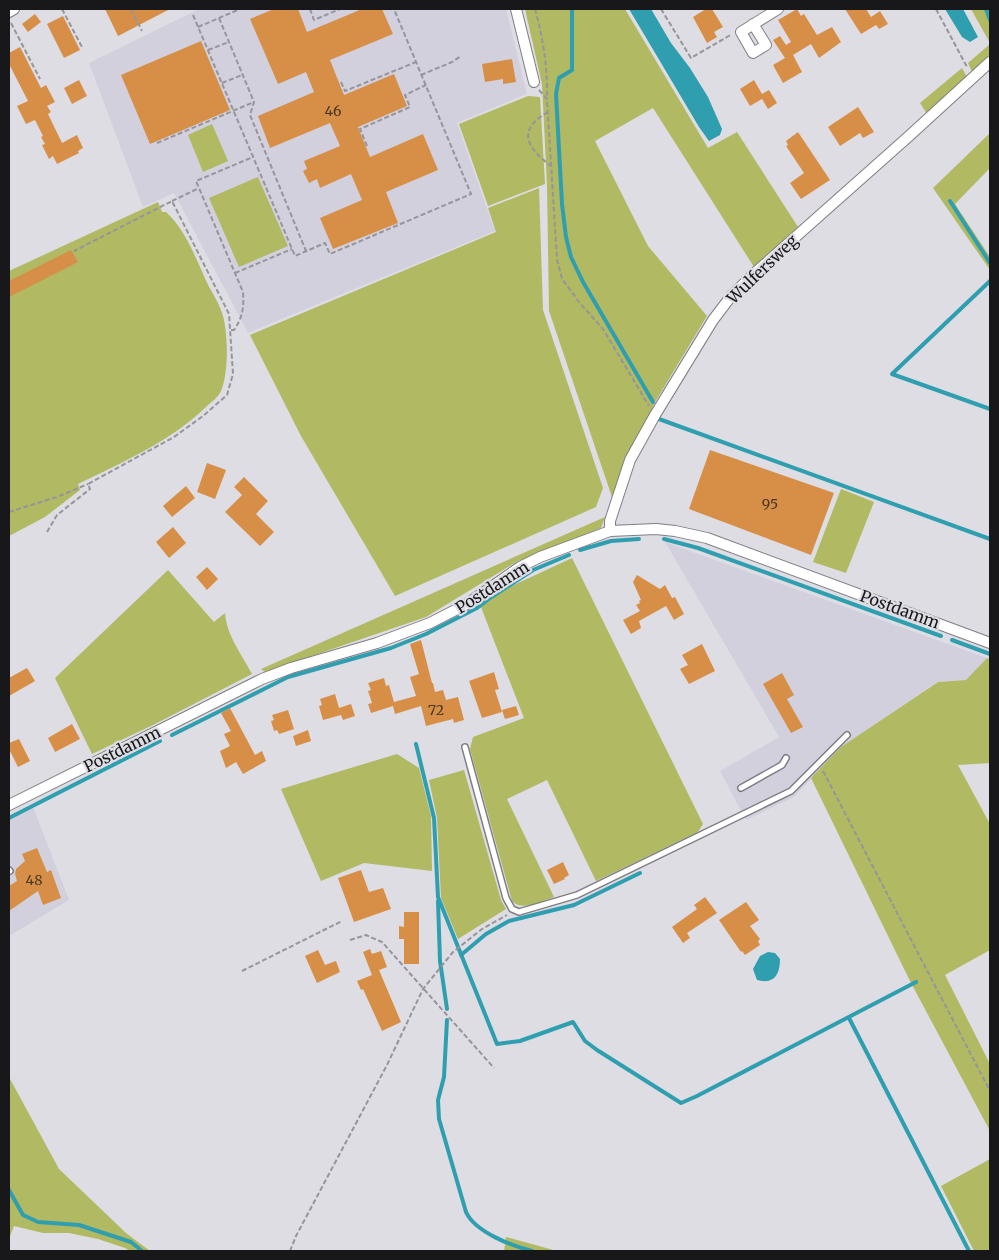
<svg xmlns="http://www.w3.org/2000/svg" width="999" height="1260" viewBox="0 0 999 1260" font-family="Merriweather,serif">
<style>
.built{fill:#d3d0de}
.green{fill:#b1b963}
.water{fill:#2f9fb0}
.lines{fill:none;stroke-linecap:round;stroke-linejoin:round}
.stream{stroke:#2f9fb0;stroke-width:4}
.building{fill:#d78f47}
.lane-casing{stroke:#7f7e84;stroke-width:8}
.street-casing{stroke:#7f7e84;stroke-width:12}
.path{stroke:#95959a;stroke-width:2;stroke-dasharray:5 2.5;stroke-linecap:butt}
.lane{stroke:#fff;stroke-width:5}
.street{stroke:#fff;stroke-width:10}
.labels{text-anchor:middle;stroke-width:4.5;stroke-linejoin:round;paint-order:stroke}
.number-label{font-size:14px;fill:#483625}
.street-label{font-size:16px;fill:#18181a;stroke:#dedde4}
</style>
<rect width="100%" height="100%" fill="#dedde4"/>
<g class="built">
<path d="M199,9H506L527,94L457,123L495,231L248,333L174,193L143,207L89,63Z"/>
<path d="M665,542L987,658L966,680L937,682L841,747L794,797L746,820L720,771L779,737Z"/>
<path d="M33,807L69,900L9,936V820Z"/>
</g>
<g class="green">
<path d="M525,9H625L708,148L737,132L798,227L754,267L653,108L595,141L648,246L707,316L655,402L628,458L612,497L549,311L547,185L542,84Z"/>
<path d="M971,9H990V43Z"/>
<path d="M990,44V56L972,72L968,63Z"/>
<path d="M962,68L967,77L927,114L920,103Z"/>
<path d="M528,96L540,97L545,184L488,206L459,124Z"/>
<path d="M212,124L228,161L203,172L188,135Z"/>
<path d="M990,133V168L955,204L990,257V270L933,188Z"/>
<path d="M258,177L288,246L239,267L209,198Z"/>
<path d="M539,188L543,310L603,488L596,507L395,596L301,436L250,335L496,232L488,208Z"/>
<path d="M158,202L162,212H166C186,230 197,261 208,285C213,294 220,305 223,316C228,335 229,372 221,391C219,396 213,401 208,405C172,441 123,462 78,484L80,490L45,517L9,536V271Z"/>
<path d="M841,489L874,502L846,573L813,562Z"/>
<path d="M605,517L601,528L516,562L426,617L265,672L261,669Z"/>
<path d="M572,558L703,824L698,832L596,881L547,780L507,799L554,897C541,901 523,912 512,901L470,749L473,737L524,718L479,602L488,597Z"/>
<path d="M168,570L214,622L225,613C226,634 242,655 252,674L155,724L92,754L55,678Z"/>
<path d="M987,658L990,659V763L958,765L990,824V950L945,975L990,1064V1131L910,981L811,778L841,747L938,682L966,680Z"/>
<path d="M397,754L419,768L431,816L432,871L364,863L321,881L281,789Z"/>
<path d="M464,770L501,900L506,909L458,939L441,898L437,818L429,780Z"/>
<path d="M9,1077L59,1169L126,1233L150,1251H130L125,1248L98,1239L69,1233H43L14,1226L9,1239Z"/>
<path d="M990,1159V1251H974L941,1186Z"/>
<path d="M506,1237L557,1251H504Z"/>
</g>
<g class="water">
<path d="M629,9H651L671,43L690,68L708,97L722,129L720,135L709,141L699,127Z"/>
<path d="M945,9H963L978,37L970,42L962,37Z"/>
<path d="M768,952L775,953L780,959C780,973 775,985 757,980L753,969L760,956Z"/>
</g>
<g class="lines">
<g class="stream">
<path d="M572,9V70L559,78L556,94L562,204L566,237L571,257L583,282L653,402"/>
<path d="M986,9L990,20"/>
<path d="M950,201L990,263"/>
<path d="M990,281L892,374L990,409"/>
<path d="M659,419L990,539"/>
<path d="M664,539L698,548L941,636"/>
<path d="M580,550L611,541L639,539"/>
<path d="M952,640L990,654"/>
<path d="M172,735L288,677L391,648L426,634L477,608L490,598L533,570L569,555"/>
<path d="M416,744L434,818L438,897L497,1044L520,1041L573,1022L585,1041L597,1050L681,1103L697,1096L916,982"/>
<path d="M9,818L160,741"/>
<path d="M438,901L440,961L447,1009"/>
<path d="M461,955L486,934L509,921L574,905L640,873"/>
<path d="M849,1018L969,1251"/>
<path d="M447,1020L444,1077L438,1100L439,1119L466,1212C475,1232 512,1246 532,1251"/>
<path d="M9,1190L23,1215L38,1222L79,1225L131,1242L142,1251"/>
</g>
</g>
<g class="building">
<path d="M105,9H170L118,36Z"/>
<path d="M274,9H298L307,32L362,9H382L393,34L330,60L344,95L394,74L407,106L358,127L370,157L423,134L438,170L386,192L398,223L333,249L320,218L362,200L351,174L320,188L317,179L309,183L303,171L307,169L304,161L340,146L330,123L270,148L258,116L314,92L306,72L278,84L250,19Z"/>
<path d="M706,9H712L723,27L714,32L717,37L707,43L693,17Z"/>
<path d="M797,9L801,16L804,14L817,35L832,27L841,42L819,58L811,44L793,55L802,72L783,83L773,65L785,58L773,40L780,36L786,45L791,42L778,20Z"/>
<path d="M845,9H866L871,17L880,11L888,24L879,29L876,25L861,34Z"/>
<path d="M35,14L41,22L28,32L22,24Z"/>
<path d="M63,16L80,50L64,58L47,24Z"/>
<path d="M201,41L230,110L150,144L121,75Z"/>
<path d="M20,47L41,88L46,85L55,102L47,106L51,112L48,114L62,143L77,135L83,148L78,151L79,153L57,164L53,156L49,159L42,145L45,144L41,137L43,136L35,120L26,124L17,106L28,101L9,64V53Z"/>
<path d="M512,59L516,82L503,84V79L485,82L482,64Z"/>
<path d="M79,80L87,96L72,104L64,88Z"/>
<path d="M754,80L762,94L769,90L777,103L768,109L762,99L750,106L740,89Z"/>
<path d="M858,107L874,132L863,138L860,133L840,146L828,127Z"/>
<path d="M798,132L830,180L801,199L790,183L804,173L786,146L788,145L786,141Z"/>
<path d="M71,250L78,262L9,297V281Z"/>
<path d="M710,450L834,493L811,555L689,509Z"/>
<path d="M207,463L226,470L215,499L197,492Z"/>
<path d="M244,477L268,501L256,514L274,532L260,546L225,512L242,495L234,487Z"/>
<path d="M186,486L195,498L172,517L163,506Z"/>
<path d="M173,527L186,543L169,558L156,542Z"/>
<path d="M207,567L218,579L207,590L196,577Z"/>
<path d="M637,575L660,589L665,585L672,598L675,597L684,614L674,620L666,606L639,621L641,628L631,634L623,620L640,611L636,605L640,603L639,601L641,600L633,582Z"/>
<path d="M421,640L432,683H433L435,692L443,690L446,700L458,697L464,720L454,723L453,719L426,726L421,706L395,714L393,706L371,713L368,704L372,703L368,691L371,690L368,683L384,678L386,686L389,685L394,702L416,696L410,677L419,674L410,644Z"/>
<path d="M702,644L715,671L689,684L680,669L688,665L682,655Z"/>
<path d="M27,668L35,681L9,696V678Z"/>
<path d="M494,672L499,689L495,690L502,712L482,718L469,681Z"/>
<path d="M782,673L794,695L787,699L803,727L791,733L763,684Z"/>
<path d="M335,694L339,708L351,704L355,716L343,720L341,715L323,720L319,706L322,705L320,699Z"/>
<path d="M516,706L519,715L505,719L502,710Z"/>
<path d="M230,708L255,755L262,751L266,761L243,774L236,762L226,768L220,751L230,746L224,734L231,731L221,713Z"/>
<path d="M288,710L294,729L279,734L277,730L274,731L271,721L274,720L272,715Z"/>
<path d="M72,724L80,739L55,752L48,738Z"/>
<path d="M308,730L311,741L296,746L293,736Z"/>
<path d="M19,739L30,761L18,767L9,749V743Z"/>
<path d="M37,848L47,872L51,870L61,898L43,905L38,891L9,911V886L17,881L15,874L16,869L25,861L22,854Z"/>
<path d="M563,862L569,875L564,878L565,879L554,884L547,870Z"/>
<path d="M361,870L369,892L383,888L391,909L354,922L338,878Z"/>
<path d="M705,897L717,913L687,933L690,938L683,943L672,927L697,909L694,905Z"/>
<path d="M746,902L759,920L750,926L760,939L758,941L760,945L745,955L742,951L741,952L719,920Z"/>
<path d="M404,912H419V964H404V939H399V926L404,927Z"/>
<path d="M370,949L372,954L381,951L387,967L379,970L401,1022L382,1031L363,989L361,990L357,981L372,975L363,952Z"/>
<path d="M318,950L325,965L336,961L340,972L317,983L305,956Z"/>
</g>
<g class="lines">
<g class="lane-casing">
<g id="lane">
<path d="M465,747L506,898L512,909L519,912L577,895L791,791L847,735"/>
<path d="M741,788L782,765L786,758"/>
<path d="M9,870L10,871"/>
</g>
</g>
<g class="street-casing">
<g id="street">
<path d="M516,9L534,82"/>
<path d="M9,12L14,9"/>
<path d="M753,24L766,45L753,53L741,32L778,9"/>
<path d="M610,531V521L630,460L655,415L713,320L732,295L756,272L908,137L990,62"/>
<path d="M9,805L262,679L291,668L377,643L430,623L467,604L520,567L540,557L610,531L656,529L675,531L707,538L990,643"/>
</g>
</g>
<g class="path">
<path d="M62,9L82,47"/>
<path d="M131,9L142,31"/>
<path d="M310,9L314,20L340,9"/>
<path d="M535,9C543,38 548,69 547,99"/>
<path d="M661,9L691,58L732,34"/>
<path d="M936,9L967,67"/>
<path d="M193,15L295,256L325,243L330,254L471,194L394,9"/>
<path d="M219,18L254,102L250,115L306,251"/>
<path d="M11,23L40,79"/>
<path d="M198,27L240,9"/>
<path d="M208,50L229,42"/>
<path d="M421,75L452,62L461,56"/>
<path d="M341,82L345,91L416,62"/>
<path d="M222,83L242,75"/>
<path d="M539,90L547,99L557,259L562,279L579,302L603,329L649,406"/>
<path d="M548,112C516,130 527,148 551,166"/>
<path d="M157,143L254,102"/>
<path d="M367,146L360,129L410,107L405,95L426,85"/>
<path d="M172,201L199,188"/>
<path d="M235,273L292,249"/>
<path d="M231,330H234C243,317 244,307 243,292L196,181L253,157"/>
<path d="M9,512L57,497L88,484"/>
<path d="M47,532L57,515L90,489L88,484L174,437L203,416L227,395L233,374L229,314L172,201L74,251"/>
<path d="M823,771L990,1091"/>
<path d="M350,940L366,935L382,942L494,1068"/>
<path d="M242,971L342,921"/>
<path d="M290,1251L296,1236L387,1065L423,989L453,952L482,929L507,915"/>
</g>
<use href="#lane" class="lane"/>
<use href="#street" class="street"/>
</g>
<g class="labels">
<g class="number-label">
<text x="333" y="116">46</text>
<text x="770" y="509">95</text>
<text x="436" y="715">72</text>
<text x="34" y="885">48</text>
</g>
<g class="street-label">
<text transform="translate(762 269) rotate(-44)" y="6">Wulfersweg</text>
<text transform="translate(492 587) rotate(-32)" y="6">Postdamm</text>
<text transform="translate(900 609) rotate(20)" y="6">Postdamm</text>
<text transform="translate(122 749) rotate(-26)" y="6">Postdamm</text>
</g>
</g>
<rect width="999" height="1260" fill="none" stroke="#18181a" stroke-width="20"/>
</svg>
